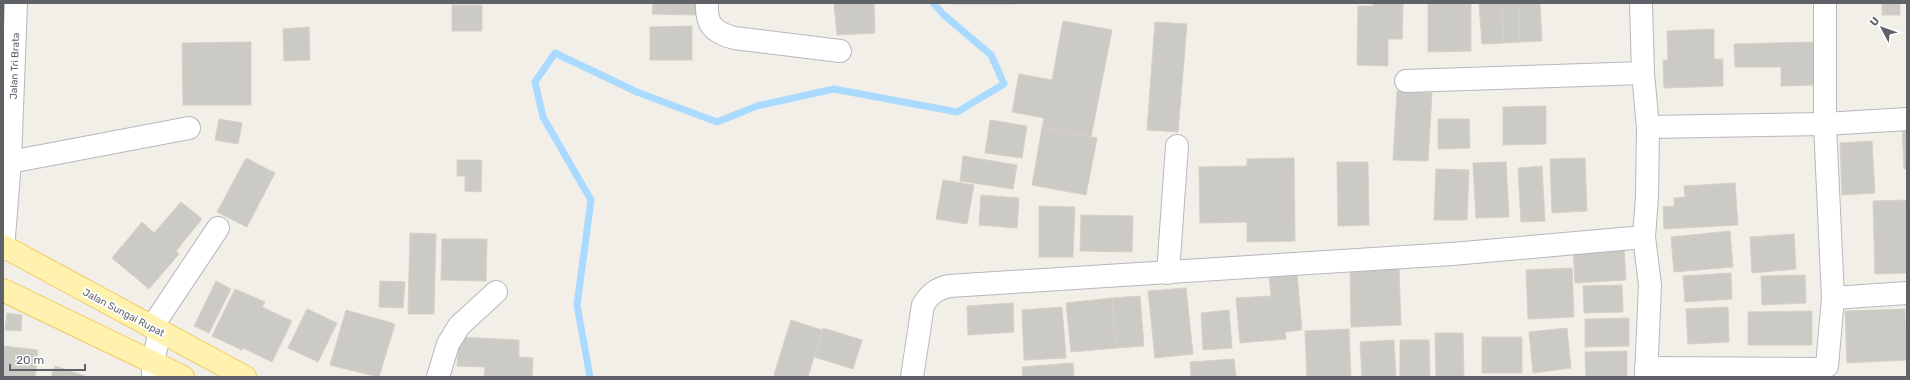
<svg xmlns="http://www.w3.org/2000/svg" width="1910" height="380" viewBox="0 0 1910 380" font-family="Rubik,sans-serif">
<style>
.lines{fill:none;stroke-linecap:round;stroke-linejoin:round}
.stream{stroke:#aadaff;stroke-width:7}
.building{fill:#cccac5;stroke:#d6d1c6}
.minor-casing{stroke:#b5b8bc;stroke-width:24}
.major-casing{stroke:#f2c960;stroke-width:24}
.minor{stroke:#fff;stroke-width:22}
.major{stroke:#fff2af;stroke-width:22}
.labels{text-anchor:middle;stroke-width:3.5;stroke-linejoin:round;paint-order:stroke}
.street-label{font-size:10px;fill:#5f6368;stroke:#fff}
</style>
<rect width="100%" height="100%" fill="#f1efe8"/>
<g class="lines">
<path class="stream" d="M590,377L577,305L591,200L543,117L535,82L555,53L637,92L717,122L757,106L834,89L957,112L1004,84L991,55L944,15L933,3"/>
</g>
<g class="building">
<path d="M653,3H697L696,15L652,14Z"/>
<path d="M834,3H874L875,33L837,35Z"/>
<rect x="952" y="3" width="63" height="1"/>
<path d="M1373,3H1403L1402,39H1388V66L1357,65L1358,6H1373Z"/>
<path d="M1428,3H1471V51L1428,52Z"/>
<path d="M1479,3H1502L1504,43L1482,44Z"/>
<path d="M1502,3H1519L1520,42L1504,43Z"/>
<path d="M1519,3H1540L1542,41L1520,42Z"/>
<rect x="1882" y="3" width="18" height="12"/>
<rect x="452" y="5" width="30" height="26"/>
<path d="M1063,21L1112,30L1091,137L1042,128L1044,118L1012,112L1019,74L1052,80Z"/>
<path d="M1155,22L1187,24L1178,132L1147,130Z"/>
<path d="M692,26V60H650V27Z"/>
<path d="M309,27L310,60L284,61L283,29Z"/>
<path d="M1714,29V59H1723V86L1664,88L1663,60H1668L1667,31Z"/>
<path d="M251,42V105H183L182,43Z"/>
<path d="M1814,42L1816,85L1781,86V67H1735L1734,44Z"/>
<path d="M1397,91L1432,93L1428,161L1393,160Z"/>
<path d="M1546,106V144L1503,145V107Z"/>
<path d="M219,119L242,123L238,144L215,140Z"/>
<path d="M1438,119H1469L1470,148L1438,149Z"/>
<path d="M990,120L1027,126L1022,158L985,153Z"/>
<path d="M1902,127H1907V168L1904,169Z"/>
<path d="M1042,128L1097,138L1086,195L1032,185Z"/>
<path d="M1872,141L1875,193L1842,195L1840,143Z"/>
<path d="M963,156L1017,165L1013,189L960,181Z"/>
<path d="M246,158L275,173L247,227L217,212Z"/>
<path d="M1294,158L1295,241L1247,242V222L1200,223L1199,167L1247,166V159Z"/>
<path d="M1585,158L1587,211L1552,213L1550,159Z"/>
<path d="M457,160H482L481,192L465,191V176H457Z"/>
<path d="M1337,162H1368L1369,225L1338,226Z"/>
<path d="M1506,162L1509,217L1476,218L1473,163Z"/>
<path d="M1542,166L1545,221L1521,222L1518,168Z"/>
<path d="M1436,169L1469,170L1467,220H1434Z"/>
<path d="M943,180L974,185L967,224L936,219Z"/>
<path d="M1735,183L1738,225L1664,229L1663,207L1674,206V198L1685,197L1684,186Z"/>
<path d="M981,195L1019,198L1017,228L979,225Z"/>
<path d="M1907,200V273L1875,274L1873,201Z"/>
<path d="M181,202L202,219L176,251L179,254L149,289L112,258L142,222L154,233Z"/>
<path d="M1039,206L1075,207L1073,257H1039Z"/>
<path d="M1081,215L1133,216L1132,252L1080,251Z"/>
<path d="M1730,231L1733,267L1674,272L1671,237Z"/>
<path d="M410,233L436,234L434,314H408Z"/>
<path d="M1794,234L1796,269L1752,273L1750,237Z"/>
<path d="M442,239H487L486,281L441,280Z"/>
<path d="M1624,244L1626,280L1575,283L1573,247Z"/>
<path d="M1399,265L1401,325L1351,327L1350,266Z"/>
<path d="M1572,268L1574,317L1528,319L1526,270Z"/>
<path d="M1297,273L1302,330L1285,332L1286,339L1240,343L1236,298L1271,296L1269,276Z"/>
<path d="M1731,273L1732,299L1685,302L1683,276Z"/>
<path d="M1805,275L1806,303L1762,305L1761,276Z"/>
<path d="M216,281L231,289L209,333L194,326Z"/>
<path d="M380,281L405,282L403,308L379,307Z"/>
<path d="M1622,285L1623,312L1584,313L1583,286Z"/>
<path d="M1186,288L1193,354L1155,358L1148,291Z"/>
<path d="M235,289L265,302L262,307L292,321L272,362L243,348L242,350L212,336Z"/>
<path d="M1140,296L1144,346L1116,348L1112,298Z"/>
<path d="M1112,298L1116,348L1071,352L1066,303Z"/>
<path d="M1013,303L1014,332L968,335L967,306Z"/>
<path d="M1062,307L1066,358L1024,360L1022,310Z"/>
<path d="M1728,307L1729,342L1688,344L1686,309Z"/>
<path d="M307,309L337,323L318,362L288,348Z"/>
<path d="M1905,309L1907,360L1847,363L1845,311Z"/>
<path d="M346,310L395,324L379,377L330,365Z"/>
<path d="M1229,310L1232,348L1203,350L1201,313Z"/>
<path d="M1812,311V345H1748V312Z"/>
<path d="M7,313L22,315L21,331L5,330Z"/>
<path d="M1629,318V346L1585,347V319Z"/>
<path d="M791,320L822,330L808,377H780L774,375Z"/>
<path d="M823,328L862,340L853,369L814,357Z"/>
<path d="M1567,328L1571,368L1533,373L1529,332Z"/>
<path d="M1349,329L1351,377H1307L1305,331Z"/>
<path d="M1435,333H1463L1464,377H1436Z"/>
<path d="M459,337L519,340V357L533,358L532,377H484L485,367L457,366Z"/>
<rect x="1482" y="337" width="40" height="36"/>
<path d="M1394,340L1396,377H1362L1360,342Z"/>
<path d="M1400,340H1429L1430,377H1400Z"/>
<path d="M3,346L38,350L35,377H3Z"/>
<path d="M1627,351V377H1586L1585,352Z"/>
<path d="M1234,359L1236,377H1191L1190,362Z"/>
<path d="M1073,363L1074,377H1023L1022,367Z"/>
<path d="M55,366L88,377H51Z"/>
</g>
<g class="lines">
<g class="minor-casing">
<g id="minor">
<path d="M707,3C706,25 713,32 734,38L840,51"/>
<path d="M1641,3L1643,73L1648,127L1647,197L1644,237L1650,285L1646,377"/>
<path d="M1406,81L1643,73"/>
<path d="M1648,127L1825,124L1907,119"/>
<path d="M10,162L189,128"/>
<path d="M3,249L10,162L16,3"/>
<path d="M1168,273L1177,146"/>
<path d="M1833,298L1907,293"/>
<path d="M152,327L218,228"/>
<path d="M1646,368L1820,369L1827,366L1833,298L1825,124V3"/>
<path d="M153,377V362L160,331"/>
<path d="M438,377L448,344L459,326L496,292"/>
<path d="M912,377L923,305C930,294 936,289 949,286L1452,254L1644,237"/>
</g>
</g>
<g class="major-casing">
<g id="major">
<path d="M3,246L245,377"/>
<path d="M3,290L183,377"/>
</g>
</g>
<use href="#minor" class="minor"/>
<use href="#major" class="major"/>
</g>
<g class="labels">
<g class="street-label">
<text transform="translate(14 66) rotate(-88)" y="4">Jalan Tri Brata</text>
<text transform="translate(124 312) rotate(28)" y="4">Jalan Sungai Rupat</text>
</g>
</g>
<rect width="1910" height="380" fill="none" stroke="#5f6368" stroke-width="8"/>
<g transform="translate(1882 28) rotate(311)" stroke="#ffffff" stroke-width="3" paint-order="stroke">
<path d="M0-3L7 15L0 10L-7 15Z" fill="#5f6368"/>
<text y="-6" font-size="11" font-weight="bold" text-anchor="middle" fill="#5f6368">U</text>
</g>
<path d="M10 364v6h75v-6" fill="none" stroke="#5f6368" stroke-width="2"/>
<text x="16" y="364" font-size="12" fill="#5f6368" stroke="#ffffff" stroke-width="3" paint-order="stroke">20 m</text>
</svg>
